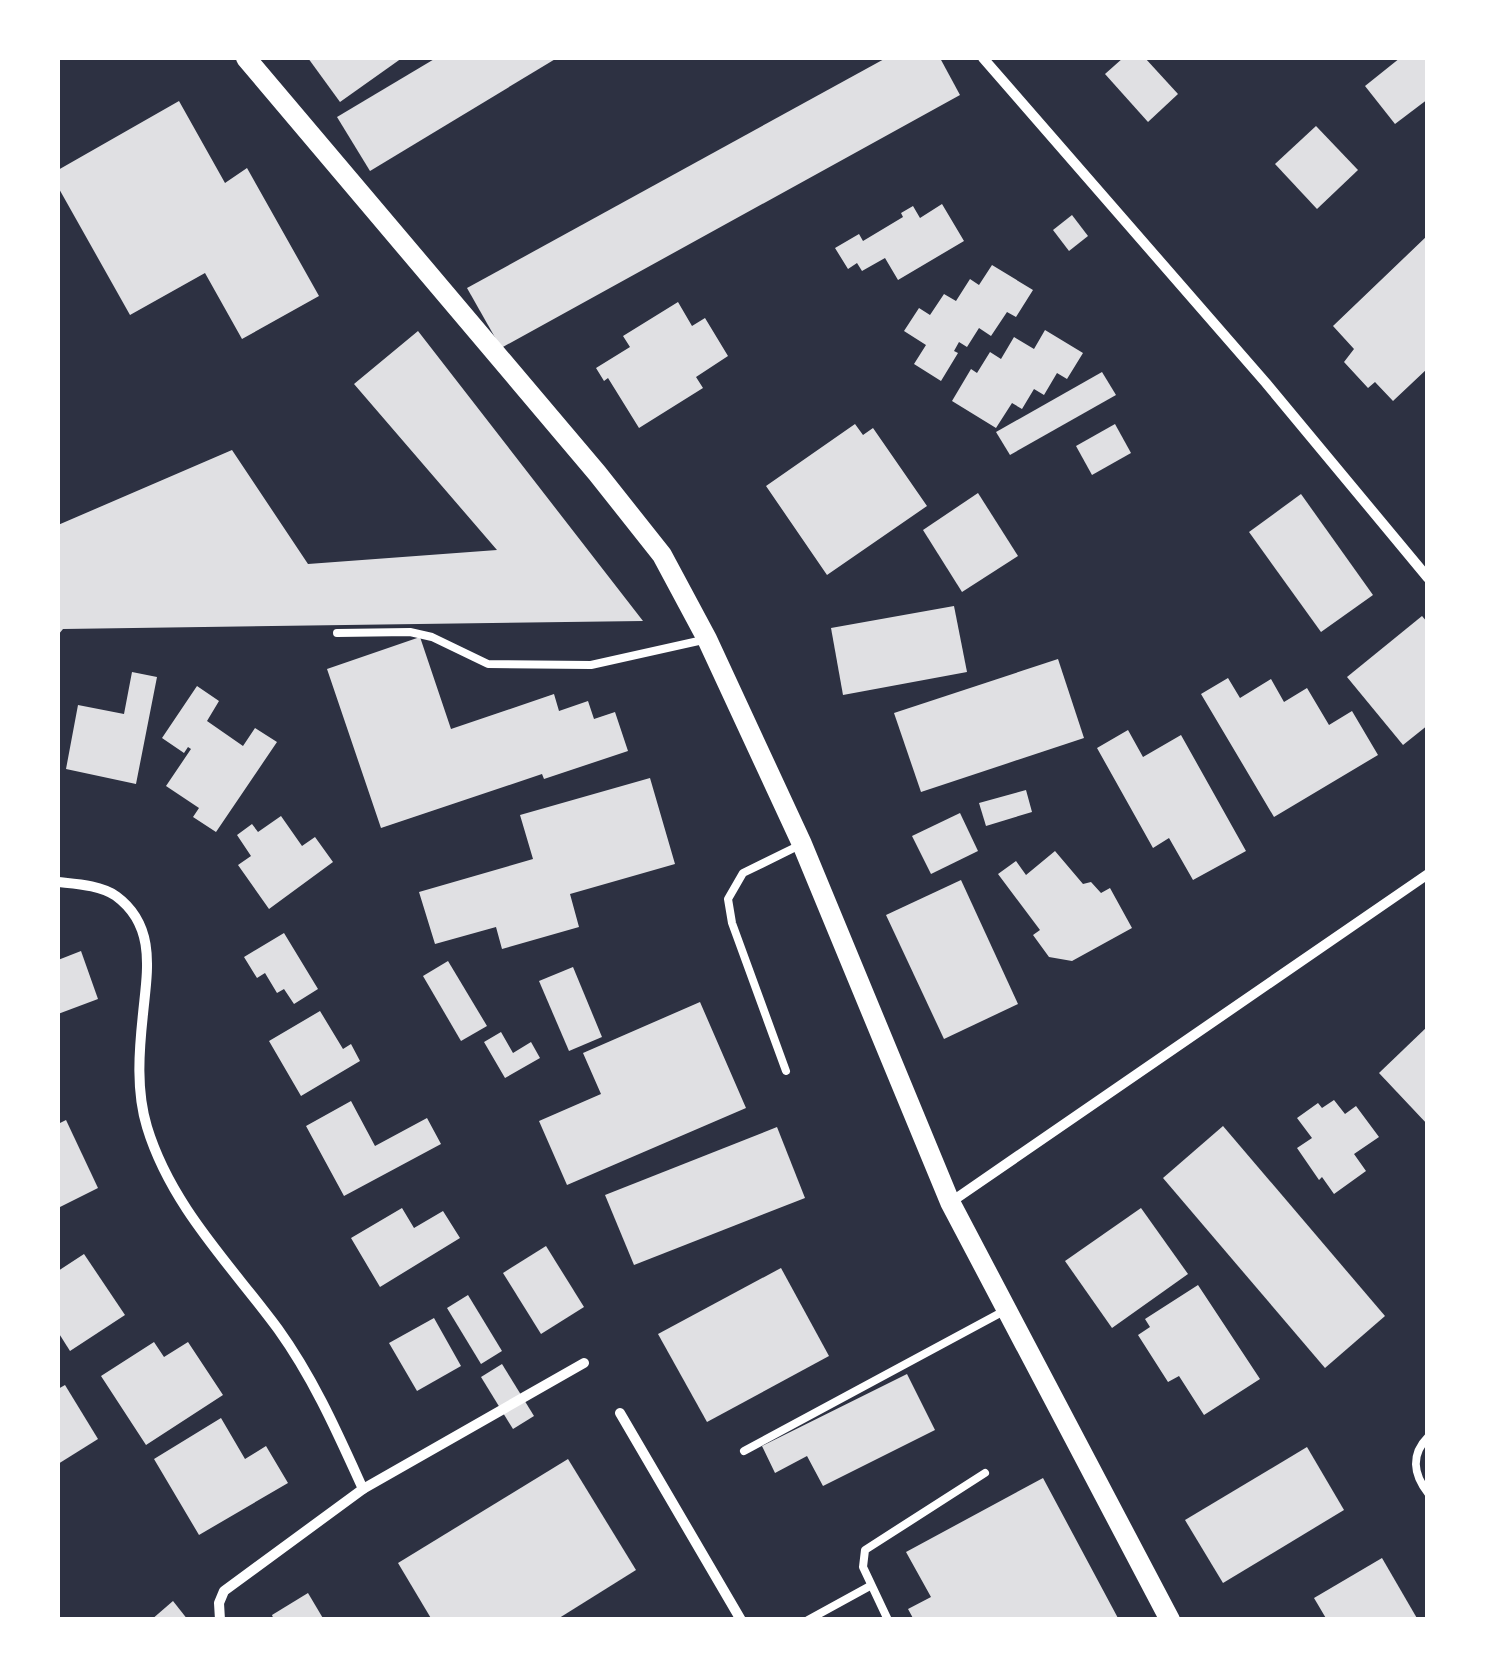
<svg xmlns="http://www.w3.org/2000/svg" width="1485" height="1677" viewBox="0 0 1485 1677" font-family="'PT Sans',sans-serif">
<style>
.building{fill:#e0e0e3}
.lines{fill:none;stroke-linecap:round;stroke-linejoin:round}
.service{stroke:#fff;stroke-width:8}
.minor{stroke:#fff;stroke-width:10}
.secondary{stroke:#fff;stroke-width:20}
</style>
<rect width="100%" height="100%" fill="#2d3142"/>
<g class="building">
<path d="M308,58H402L340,102Z"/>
<path d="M436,58H557L370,171L337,117Z"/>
<path d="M886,58H940L960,95L501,348L467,288Z"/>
<path d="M1123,58H1145L1178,94L1148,122L1105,74Z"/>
<path d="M1400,58H1428V99L1395,124L1365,86Z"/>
<path d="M179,101L225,183L247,168L319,296L242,339L205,273L130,315L58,187V170Z"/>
<path d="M1316,126L1358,170L1317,209L1275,164Z"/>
<path d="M942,204L964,241L898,280L885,258L862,271L857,263L848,269L835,248L859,234L863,241L903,217L901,213L913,206L920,218Z"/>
<path d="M1072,215L1088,236L1069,251L1053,230Z"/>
<path d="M1428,235V368L1393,401L1375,382L1368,388L1344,362L1354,349L1333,326Z"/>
<path d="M992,265L1033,290L1016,317L1007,312L991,336L979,328L967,347L959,342L954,351L958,353L941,381L914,364L926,345L904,331L919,308L930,315L944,294L956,301L970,279L979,285Z"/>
<path d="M678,302L692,326L705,318L728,356L696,377L703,388L639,428L608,378L604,381L596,368L630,347L623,336Z"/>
<path d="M1045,330L1083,353L1067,379L1057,373L1044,395L1034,389L1022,409L1012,403L996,428L952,401L971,369L977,373L990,352L1001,359L1014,337L1034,349Z"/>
<path d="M418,331L643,621L63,629L58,635V525L232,450L308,564L497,550L354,384Z"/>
<path d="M1102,372L1116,395L1010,455L996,432Z"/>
<path d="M855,424L863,435L873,428L927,506L827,575L766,486Z"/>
<path d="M1115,424L1131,453L1092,475L1076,446Z"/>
<path d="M978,493L1018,556L962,592L923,530Z"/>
<path d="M1301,494L1373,595L1321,632L1249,532Z"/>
<path d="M954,606L967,672L843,695L831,628Z"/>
<path d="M1422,616L1428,623V725L1403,745L1347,677Z"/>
<path d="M420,637L451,729L554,694L559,711L588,701L594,719L615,712L628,751L544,779L542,774L381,828L327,669Z"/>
<path d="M1058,659L1084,738L921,792L894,713Z"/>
<path d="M132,672L157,677L136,784L66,769L78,705L124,714Z"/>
<path d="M1228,678L1240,698L1271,679L1284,702L1307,688L1329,725L1352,711L1378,755L1274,817L1201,694Z"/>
<path d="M197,686L219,701L207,721L243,746L255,728L277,742L216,832L193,817L199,808L166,786L191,749L188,747L184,753L162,738Z"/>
<path d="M1128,730L1143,757L1181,735L1246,851L1193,880L1169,838L1153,848L1097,748Z"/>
<path d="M650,778L675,864L570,894L579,927L502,949L496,927L435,944L419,892L533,859L520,815Z"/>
<path d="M1026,790L1032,812L986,826L979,803Z"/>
<path d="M960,813L978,851L931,874L912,836Z"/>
<path d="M281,816L302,846L315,837L333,862L269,909L238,865L251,856L237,835L252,824L258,832Z"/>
<path d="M1055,851L1083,884L1091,882L1101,893L1110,888L1132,928L1072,961L1049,957L1033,935L1040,930L998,874L1016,861L1026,875Z"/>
<path d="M961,880L1018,1004L944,1039L886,915Z"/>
<path d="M284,933L318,989L294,1004L284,989L277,993L265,973L257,978L244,957Z"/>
<path d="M81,951L98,999L58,1014V960Z"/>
<path d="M448,961L487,1026L461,1041L423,976Z"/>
<path d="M573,967L602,1037L569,1051L539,981Z"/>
<path d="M700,1002L746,1108L567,1185L539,1121L601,1094L583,1053Z"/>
<path d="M320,1011L343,1049L351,1044L360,1061L301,1096L269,1041Z"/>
<path d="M1428,1026V1125L1379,1073Z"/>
<path d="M501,1032L513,1053L531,1042L540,1058L505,1078L484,1042Z"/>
<path d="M1334,1100L1345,1114L1356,1106L1379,1137L1354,1154L1366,1171L1334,1194L1322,1177L1319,1180L1297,1148L1312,1138L1297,1118L1318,1103L1322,1108Z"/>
<path d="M351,1101L375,1146L427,1118L441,1144L344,1196L306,1126Z"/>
<path d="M66,1120L98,1188L58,1208V1124Z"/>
<path d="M1223,1126L1385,1316L1325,1368L1163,1178Z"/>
<path d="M777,1127L805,1198L634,1265L605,1195Z"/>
<path d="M402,1208L414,1228L443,1211L460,1238L380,1287L351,1238Z"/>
<path d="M1141,1208L1188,1274L1112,1328L1065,1261Z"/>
<path d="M546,1246L584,1307L541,1334L503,1273Z"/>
<path d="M84,1254L125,1315L70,1351L58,1332V1271Z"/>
<path d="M781,1268L829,1356L707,1422L658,1334Z"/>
<path d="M1198,1285L1260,1379L1204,1415L1179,1376L1168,1382L1138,1335L1150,1327L1145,1319Z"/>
<path d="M468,1295L502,1351L481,1364L447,1308Z"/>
<path d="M434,1318L461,1366L417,1391L389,1343Z"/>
<path d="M154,1342L164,1357L188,1342L223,1395L146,1445L101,1376Z"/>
<path d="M502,1364L534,1416L513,1429L481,1377Z"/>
<path d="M907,1374L935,1430L823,1486L807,1456L775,1473L762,1446Z"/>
<path d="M65,1385L98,1439L58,1464V1389Z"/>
<path d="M221,1418L245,1459L266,1446L288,1483L199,1535L154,1459Z"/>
<path d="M1307,1447L1344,1510L1223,1583L1185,1520Z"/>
<path d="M568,1459L636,1570L556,1620H432L398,1563Z"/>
<path d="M1043,1478L1119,1620H914L908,1609L931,1597L906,1552Z"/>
<path d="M1382,1558L1418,1620H1327L1314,1598Z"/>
<path d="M308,1593L324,1620H274L272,1615Z"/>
<path d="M173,1601L188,1620H151Z"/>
</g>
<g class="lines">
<g class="service">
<path d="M337,633L410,632L432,637L488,664L591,665L703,640"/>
<path d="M786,1071L732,923L728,899L743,873L798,846"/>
<path d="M1428,1437C1411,1454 1413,1474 1428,1493"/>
<path d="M744,1451L1004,1311"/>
<path d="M808,1620L870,1586"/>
<path d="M888,1620L863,1567L865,1550L985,1473"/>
</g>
<g class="minor">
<path d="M983,58L1266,383L1428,578"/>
<path d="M58,882C76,884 100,885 116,896C157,926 147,972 143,1014C139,1051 136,1091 147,1127C171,1206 230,1264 278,1329C314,1379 338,1434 363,1489"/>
<path d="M951,1202L1428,874"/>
<path d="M620,1413L741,1620"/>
<path d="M220,1620L219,1603L224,1591L363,1489L584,1363"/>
</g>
<path class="secondary" d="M246,58L597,473L662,555L707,639L802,844L950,1202L1170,1620"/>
</g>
<rect width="1485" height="1677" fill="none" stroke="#ffffff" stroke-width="120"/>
</svg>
